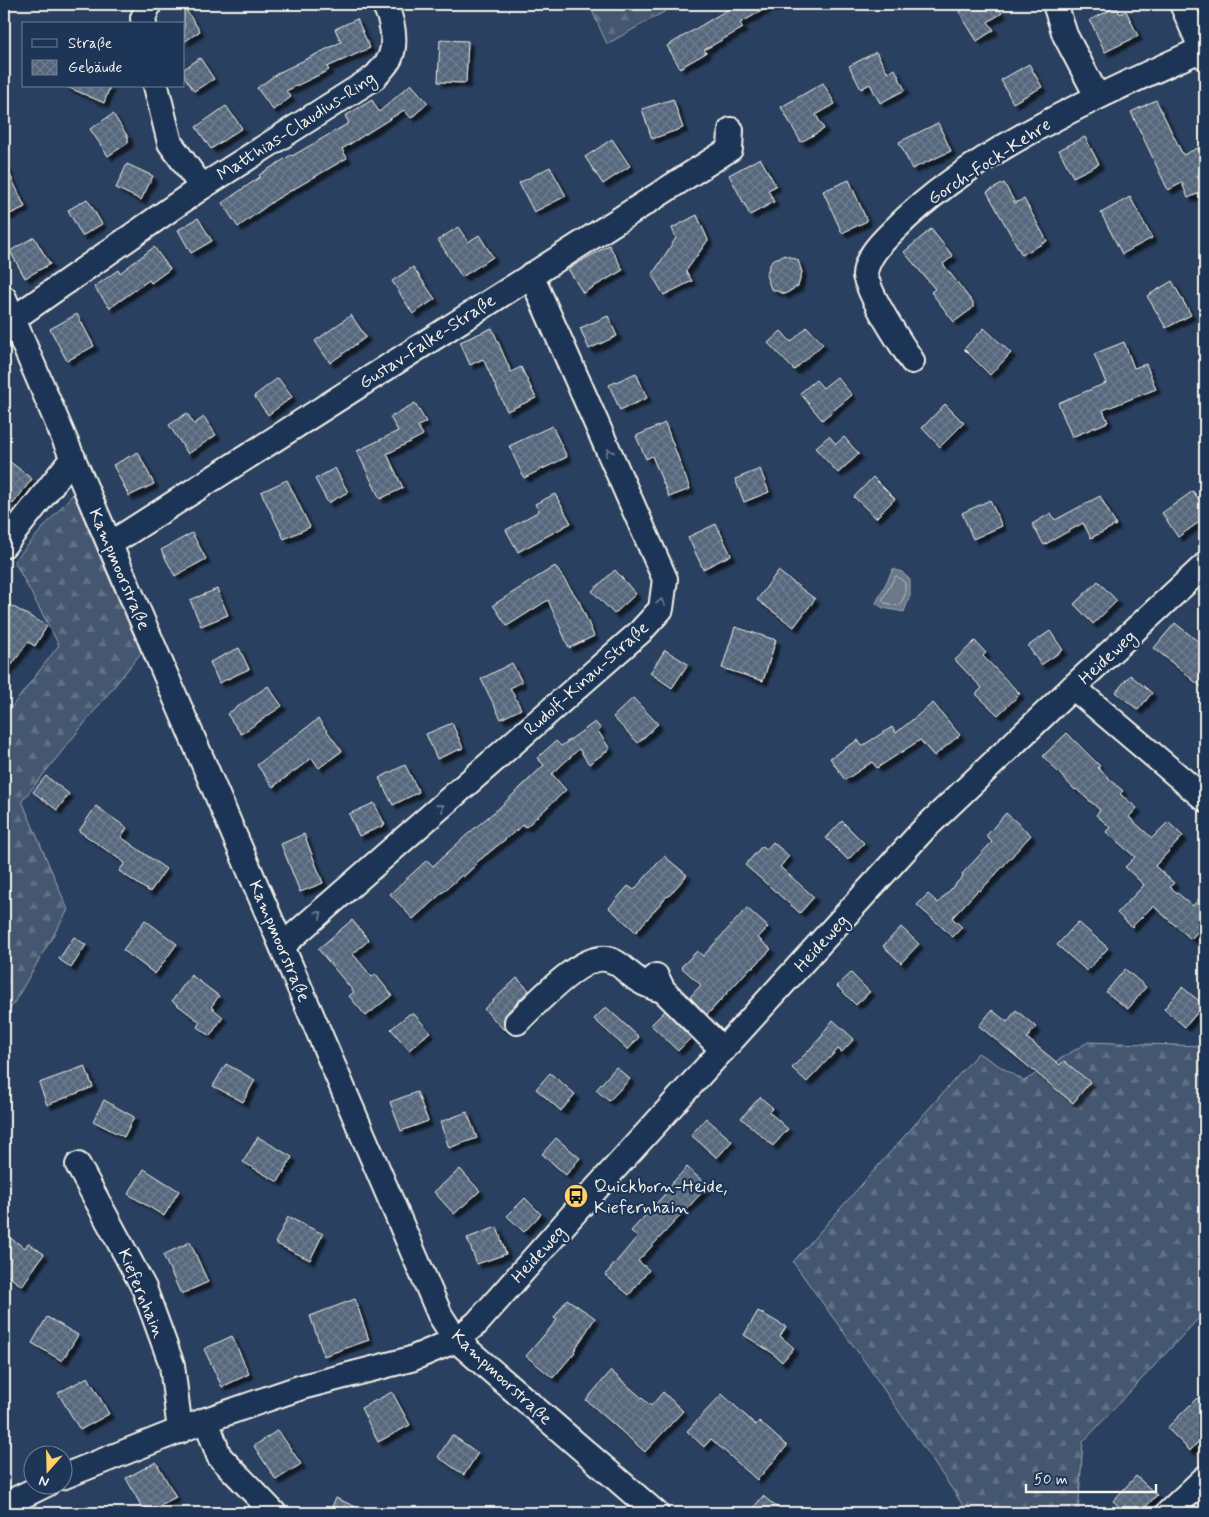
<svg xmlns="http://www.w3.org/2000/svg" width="1209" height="1517" viewBox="0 0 1209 1517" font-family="Mynerve,sans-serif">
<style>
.forest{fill:url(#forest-firs);stroke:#9ca4ac}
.water{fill:#6a788a;stroke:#a1a8b0}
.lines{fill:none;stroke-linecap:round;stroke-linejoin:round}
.shore{stroke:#bdc1c2;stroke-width:1}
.building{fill:url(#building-cross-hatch);stroke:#f4f1e8;filter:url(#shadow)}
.minor-casing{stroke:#f4f1e8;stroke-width:28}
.minor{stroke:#1d3557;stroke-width:24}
.oneway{stroke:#68778a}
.labels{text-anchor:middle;stroke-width:4.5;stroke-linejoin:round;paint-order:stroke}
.street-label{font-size:18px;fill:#f4f1e8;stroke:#1d3557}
.poi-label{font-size:18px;fill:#f4f1e8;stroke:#1d3557;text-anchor:start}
</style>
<defs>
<pattern id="forest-firs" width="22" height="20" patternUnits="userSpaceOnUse" patternTransform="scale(1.25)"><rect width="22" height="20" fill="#445771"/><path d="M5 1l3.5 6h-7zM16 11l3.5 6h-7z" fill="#607085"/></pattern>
<pattern id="building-cross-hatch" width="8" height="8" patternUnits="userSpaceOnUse" patternTransform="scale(1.25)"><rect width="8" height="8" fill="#56677d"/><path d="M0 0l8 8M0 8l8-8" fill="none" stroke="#6f7d8f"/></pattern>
<filter id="shadow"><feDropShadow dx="4.5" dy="4.5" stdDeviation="1" flood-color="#0009"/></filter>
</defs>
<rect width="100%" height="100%" fill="#2a4060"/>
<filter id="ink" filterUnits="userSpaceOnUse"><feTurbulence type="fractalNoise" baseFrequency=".02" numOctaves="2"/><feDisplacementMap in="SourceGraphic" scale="10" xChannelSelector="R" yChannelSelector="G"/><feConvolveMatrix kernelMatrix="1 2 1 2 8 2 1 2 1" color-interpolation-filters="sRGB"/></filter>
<g filter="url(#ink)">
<g class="forest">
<path d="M589,4H678L607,44Z"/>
<path d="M73,494L141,653L22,801L68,910L4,1020V717L59,645L14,561Z"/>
<path d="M1088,1042L1205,1046V1314L1197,1320L1083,1442L1078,1513H966L965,1508L865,1362L793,1262L978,1053L1024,1081Z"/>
</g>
<path class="water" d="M893,569L902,572L910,580V596L904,612L883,608L876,603Z"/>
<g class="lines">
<path class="shore" d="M897,576L905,583V595L899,606L885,603L882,600L895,577Z"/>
</g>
<g class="building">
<path d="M737,4H774L740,23L743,28L704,50L706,53L680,68L667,46Z"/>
<path d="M972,4H996L1002,13L988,22L994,30L977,41L959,12Z"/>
<path d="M184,7L200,31L184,42Z"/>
<path d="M1117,7L1120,14L1126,11L1138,36L1105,52L1090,20Z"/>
<path d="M357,19L370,48L327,67L329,70L286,91L291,97L273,110L257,88L278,73L341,42L335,29Z"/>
<path d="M440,40L468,41L466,83L438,82Z"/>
<path d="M876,52L888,73L895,69L905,90L880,103L870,84L861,89L849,66Z"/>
<path d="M200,58L214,79L194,91L184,76V69Z"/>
<path d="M1029,64L1042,87L1013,103L1001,80Z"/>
<path d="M823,83L835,104L816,115L824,129L801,142L781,107Z"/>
<path d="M411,84L428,103L411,118L404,110L342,149L347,158L275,200L238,227L222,203L260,177L259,175L291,155L292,156L349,123L345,116L372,100L379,112Z"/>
<path d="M65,86H110L104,103Z"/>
<path d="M673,99L683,128L652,139L642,109Z"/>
<path d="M1156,100L1183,155L1198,148L1205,164V172L1197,176L1204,191L1188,198L1182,183L1168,190L1131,112Z"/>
<path d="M226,106L242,128L211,149L196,127Z"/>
<path d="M113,114L128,137V143L108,156L90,129Z"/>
<path d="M938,123L951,151L912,169L899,142Z"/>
<path d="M1085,137L1099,164L1073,177L1059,150Z"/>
<path d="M612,139L630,166L603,184L585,157Z"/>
<path d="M760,158L776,186L768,190L774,202L750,215L729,175Z"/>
<path d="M4,162L25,207L4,217Z"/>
<path d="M127,164L153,176L141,200L116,188Z"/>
<path d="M550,167L566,196L534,212L519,183Z"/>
<path d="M849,180L867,221L842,233L823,191Z"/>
<path d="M1004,183L1015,203L1024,199L1047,241L1022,255L987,192Z"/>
<path d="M1130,197L1152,238L1122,254L1101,213Z"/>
<path d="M87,199L102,224L82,236L68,210Z"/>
<path d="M697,215L708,240L686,271L692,281L664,295L652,275L676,238L672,228Z"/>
<path d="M198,218L212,241L191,253L178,230Z"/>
<path d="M458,227L468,242L479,235L493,257L462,277L438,240Z"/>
<path d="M931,229L953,256L943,264L973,303V308L954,322L931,292L935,289L904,252Z"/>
<path d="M34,237L50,264L25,278L10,251Z"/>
<path d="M609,245L623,270L583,293L568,269Z"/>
<path d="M154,247L170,269L151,283L149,280L110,308L94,287L118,270L120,273Z"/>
<path d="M785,255L798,260L802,272L798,286L785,294L771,289L766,275L772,260Z"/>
<path d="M413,267L435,299L413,314L392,281Z"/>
<path d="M1172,281L1191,315L1166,328L1147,296Z"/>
<path d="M77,314L94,346L67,361L50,329Z"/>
<path d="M351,315L366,337L330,363L315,341Z"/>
<path d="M608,316L617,336L589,349L580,328Z"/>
<path d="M807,327L823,344L794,370L768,343L781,331L791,342Z"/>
<path d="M492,328L511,372L521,367L536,398L507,411L483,359L470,365L460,342Z"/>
<path d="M984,328L1011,353L990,375L964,349Z"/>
<path d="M1124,342L1134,368L1146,364L1156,389L1103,410L1108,422L1072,437L1058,403L1106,383L1094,354Z"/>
<path d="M636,373L647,398L620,410L609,385Z"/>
<path d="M837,377L852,395L822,420L800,393L816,380L823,388Z"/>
<path d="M278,378L292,397L268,415L254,396Z"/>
<path d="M415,403L426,422L418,426L423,435L387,454L403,488L380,499L357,451L398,431L390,417Z"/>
<path d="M945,404L964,423L940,447L922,428Z"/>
<path d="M187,413L194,424L204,417L216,435L188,454L169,425Z"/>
<path d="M665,423L690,489L669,497L652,456L646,459L636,436Z"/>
<path d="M552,426L567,457L524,478L509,446Z"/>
<path d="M829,436L836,444L844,437L859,454L838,473L815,448Z"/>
<path d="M138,452L154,484L129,496L113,465Z"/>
<path d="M4,457L32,479L13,504L4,497Z"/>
<path d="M335,468L348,492L328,503L315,479Z"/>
<path d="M760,469L769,492L744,502L735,479Z"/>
<path d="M873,477L895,499L876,518L854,497Z"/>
<path d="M287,480L310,527L284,539L261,492Z"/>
<path d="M1193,491L1205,508V518L1178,537L1162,513Z"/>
<path d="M555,494L571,523L518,552L506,530L539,511L535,504Z"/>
<path d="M1100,496L1116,525L1091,538L1083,523L1044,545L1032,524L1051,513L1055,520Z"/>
<path d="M990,500L1002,526L973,539L962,513Z"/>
<path d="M716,524L731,555L703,569L688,537Z"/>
<path d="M192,533L206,559L175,576L161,550Z"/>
<path d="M555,566L579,601L594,636L569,648L548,600L507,626L493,605Z"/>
<path d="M615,570L636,594L614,614L592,591Z"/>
<path d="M778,571L815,599L794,627L757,600Z"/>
<path d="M1098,581L1117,601L1093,624L1074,604Z"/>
<path d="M217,589L228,615L201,626L190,600Z"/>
<path d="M10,605L47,626L35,646L28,642L4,676V616Z"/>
<path d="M1175,623L1205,647V690L1154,648Z"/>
<path d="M735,627L776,640L763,681L722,668Z"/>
<path d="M1050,631L1063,650L1041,665L1028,646Z"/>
<path d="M975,641L986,653L983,656L1020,694L998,715L976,694L982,688L955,660Z"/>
<path d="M239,648L249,669L219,683L210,662Z"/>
<path d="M665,650L688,664L672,688L650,673Z"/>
<path d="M512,663L522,682L510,688L521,709L501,719L481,679Z"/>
<path d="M1130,675L1152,693L1138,710L1116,692Z"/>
<path d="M268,686L282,706L241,734L227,714Z"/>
<path d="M633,698L658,724L638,743L613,717Z"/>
<path d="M933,703L960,735L934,756L920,740L877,768L872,762L845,780L830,758L858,740L862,746L892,727L896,733Z"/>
<path d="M318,719L342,751L319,768L312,758L273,787L257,765Z"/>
<path d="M595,722L601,729L598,731L610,749L589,764L579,749L552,774L566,790L526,827L523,825L476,863L477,864L463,877L462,875L413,919L390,894L427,860L433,866L469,833L499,808L544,765L537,758L556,741L561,746Z"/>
<path d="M452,723L463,748L437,759L426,734Z"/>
<path d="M1067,733L1100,766L1098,768L1123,791L1120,794L1137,808L1129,817L1152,838L1168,822L1183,836L1155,866L1174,883L1170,887L1193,906L1205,891V923L1191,939L1153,906L1132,927L1117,913L1144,885L1125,867L1135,857L1106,832L1110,827L1096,815L1100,810L1076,789L1075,790L1043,756Z"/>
<path d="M405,765L419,792L393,805L379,778Z"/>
<path d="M46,776L69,794L57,810L33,792Z"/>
<path d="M374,803L385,825L359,836L349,814Z"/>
<path d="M96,806L127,828L121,837L166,869L150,892L119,871L125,863L79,831Z"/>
<path d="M1006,813L1031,835L997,873L980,891L978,890L952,918L962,927L953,937L917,905L928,894L938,903L963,876L962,874L992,842L986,836Z"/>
<path d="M842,821L864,843L848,860L826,838Z"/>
<path d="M304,834L323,883L300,892L281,844Z"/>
<path d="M773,842L789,856L780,867L814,897L800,913L745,865L762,846L766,850Z"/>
<path d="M664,856L687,875L668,897L667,896L636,932L609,908L628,886L634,890Z"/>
<path d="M747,908L768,927L758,938L771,949L753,968L751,967L707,1015L690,997L701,985L681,967L697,951L703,956Z"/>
<path d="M145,920L177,944L155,974L123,950Z"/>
<path d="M352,920L369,940L353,954L372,977L375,974L392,995L366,1016L349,996L354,992L318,949Z"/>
<path d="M1078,922L1108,948L1087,971L1057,945Z"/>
<path d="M901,927L919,944L901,963L883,946Z"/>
<path d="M74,937L86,945L71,968L59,959Z"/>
<path d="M1125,969L1146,987L1128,1009L1106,992Z"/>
<path d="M851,973L870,992L856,1005L837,986Z"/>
<path d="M191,975L219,996L211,1007L223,1017L210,1036L197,1027L200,1022L172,1001Z"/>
<path d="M517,978L529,990L507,1013L504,1019V1030L484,1009Z"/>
<path d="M1182,987L1204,1005L1185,1027L1164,1009Z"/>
<path d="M606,1007L639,1037L628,1050L594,1019Z"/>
<path d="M992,1010L1007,1022L1016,1010L1036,1027L1027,1038L1060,1065L1064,1061L1090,1082L1073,1103L979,1026Z"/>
<path d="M665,1011L691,1038L678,1051L651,1025Z"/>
<path d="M409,1014H414L430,1032L409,1050L391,1029Z"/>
<path d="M833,1020L854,1039L842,1052L838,1049L807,1082L792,1068L823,1035L822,1034Z"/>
<path d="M226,1064L255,1080L243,1102L213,1086Z"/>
<path d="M85,1066L93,1087L47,1105L39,1083Z"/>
<path d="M616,1067L630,1079L609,1101L596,1090Z"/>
<path d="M550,1073L575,1094L561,1111L536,1089Z"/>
<path d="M417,1092L428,1121L401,1131L390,1102Z"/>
<path d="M760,1097L773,1108L769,1112L788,1129L773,1146L741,1118Z"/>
<path d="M104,1100L134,1117L124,1137L93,1121Z"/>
<path d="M467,1112L477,1138L449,1148L440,1122Z"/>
<path d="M706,1118L732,1141L717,1158L691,1135Z"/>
<path d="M258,1137L292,1157L278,1182L243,1162Z"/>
<path d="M556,1138L580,1158L566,1175L542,1154Z"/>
<path d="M687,1167L708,1186L638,1261L649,1270L629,1295L605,1275L637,1237L631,1231L665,1194L664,1192Z"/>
<path d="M144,1169L179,1191L164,1216L128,1194Z"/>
<path d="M460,1169L480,1191L454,1214L434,1192Z"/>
<path d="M525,1198L541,1214L524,1232L507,1216Z"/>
<path d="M288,1217L323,1234L310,1260L275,1243Z"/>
<path d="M497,1227L506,1254L477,1264L467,1238Z"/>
<path d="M4,1234L25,1248L28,1243L44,1254L22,1286L4,1273Z"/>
<path d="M190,1242L208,1282L181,1294L163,1255Z"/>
<path d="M355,1299L369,1340L324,1356L310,1316Z"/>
<path d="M567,1299L595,1318L574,1351L575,1352L553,1378L526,1356L557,1320L554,1318Z"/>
<path d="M758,1311L786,1327L780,1336L794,1348L782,1362L771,1352L744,1335Z"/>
<path d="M47,1317L78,1335L62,1361L32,1343Z"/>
<path d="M232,1336L249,1374L222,1387L204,1349Z"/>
<path d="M611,1371L651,1406L663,1392L683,1411L645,1452L586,1400Z"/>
<path d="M88,1377L109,1414L80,1430L58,1393Z"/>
<path d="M392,1392L410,1425L378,1442L361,1408Z"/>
<path d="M722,1394L756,1425L759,1421L787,1446L757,1480L711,1439L704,1447L687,1431Z"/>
<path d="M1197,1398L1205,1406V1434L1190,1451L1167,1428Z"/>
<path d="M278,1430L301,1464L276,1480L254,1446Z"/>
<path d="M452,1435L478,1453L464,1475L438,1457Z"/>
<path d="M156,1462L176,1497L145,1513L126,1478Z"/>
<path d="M1136,1476L1157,1495L1140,1513H1127L1113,1501Z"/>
<path d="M763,1496L784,1513H749Z"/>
<path d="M336,1498L369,1513H329Z"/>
</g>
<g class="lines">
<g class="minor-casing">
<g id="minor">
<path d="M1055,4L1065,35L1097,96"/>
<path d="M1182,4L1205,57"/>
<path d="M144,24L143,18L149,4"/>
<path d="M156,86L170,143L202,187"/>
<path d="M4,298L440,1315L456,1340L656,1513"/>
<path d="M13,319L202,187L375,77C380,71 387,64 390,58C397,42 392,18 384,4"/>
<path d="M912,361C897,337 881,315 870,289C869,285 865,279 865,275C866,257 882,242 893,231C975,148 1097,97 1202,49"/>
<path d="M110,544L730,149L731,130"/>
<path d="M4,545L73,458"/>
<path d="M1073,687L1205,799"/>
<path d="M282,946L640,632L661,609L665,579L531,275"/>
<path d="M656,976L663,990L723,1050"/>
<path d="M517,1022C535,1005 584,950 610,960C618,962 623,968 629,973C639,982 649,987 663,990"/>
<path d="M78,1165L144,1288L172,1365L180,1431"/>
<path d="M206,1420L219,1456L274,1513"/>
<path d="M62,1477L206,1420L302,1387L411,1359L456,1340L477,1323L584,1202L924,829L1073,687L1205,565"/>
<path d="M4,1505L47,1484"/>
<path d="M1168,1513L1205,1478"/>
</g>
</g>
<use href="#minor" class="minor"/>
</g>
<defs><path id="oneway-chevron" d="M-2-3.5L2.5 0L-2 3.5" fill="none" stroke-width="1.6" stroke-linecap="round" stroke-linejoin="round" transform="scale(1.25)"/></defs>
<g class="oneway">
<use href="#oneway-chevron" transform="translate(609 452) rotate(-114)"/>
<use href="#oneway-chevron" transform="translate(661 602) rotate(-77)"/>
<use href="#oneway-chevron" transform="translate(441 807) rotate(-41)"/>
<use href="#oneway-chevron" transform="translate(319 914) rotate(-41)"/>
</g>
</g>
<defs>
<g id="bus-disc" transform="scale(1.25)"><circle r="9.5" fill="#ffd166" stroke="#1d3557"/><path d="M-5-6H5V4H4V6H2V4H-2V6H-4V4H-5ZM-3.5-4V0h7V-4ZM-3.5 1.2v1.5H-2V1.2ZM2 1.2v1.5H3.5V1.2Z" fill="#111"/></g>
</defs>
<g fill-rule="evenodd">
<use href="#bus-disc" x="576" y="1196"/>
</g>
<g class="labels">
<g class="street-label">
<text transform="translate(296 126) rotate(-33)" y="6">Matthias-Claudius-Ring</text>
<text transform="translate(989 161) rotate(-33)" y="6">Gorch-Fock-Kehre</text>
<text transform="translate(427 341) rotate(-33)" y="6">Gustav-Falke-Straße</text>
<text transform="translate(120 569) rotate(67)" y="6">Kampmoorstraße</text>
<text transform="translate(1107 657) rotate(-43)" y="6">Heideweg</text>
<text transform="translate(586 678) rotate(-42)" y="6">Rudolf-Kinau-Straße</text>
<text transform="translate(280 941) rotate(67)" y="6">Kampmoorstraße</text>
<text transform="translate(821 943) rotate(-48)" y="6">Heideweg</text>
<text transform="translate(538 1254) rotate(-48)" y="6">Heideweg</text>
<text transform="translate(142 1293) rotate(67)" y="6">Kiefernhain</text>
<text transform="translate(502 1377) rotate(43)" y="6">Kampmoorstraße</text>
</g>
<g class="poi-label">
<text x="594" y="1192">Quickborn-Heide,<tspan x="594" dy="21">Kiefernhain</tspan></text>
</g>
</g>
<rect width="1209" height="1517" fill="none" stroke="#1d3557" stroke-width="20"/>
<rect x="10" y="10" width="1189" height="1497" fill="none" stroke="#f4f1e8" stroke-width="2" filter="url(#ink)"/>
<rect x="22" y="22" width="162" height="65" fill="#1d3557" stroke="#738091"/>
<rect x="32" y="39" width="25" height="8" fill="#1d3557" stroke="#738091"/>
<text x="68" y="48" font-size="15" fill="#f4f1e8">Straße</text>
<rect x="32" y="60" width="25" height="15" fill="url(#building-cross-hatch)" stroke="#738091"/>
<text x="68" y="72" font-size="15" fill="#f4f1e8">Gebäude</text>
<g transform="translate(48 1470) rotate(200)"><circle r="24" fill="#1d3557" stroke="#738091"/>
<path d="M0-4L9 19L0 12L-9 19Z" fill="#ffd166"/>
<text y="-8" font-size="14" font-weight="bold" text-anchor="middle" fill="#f4f1e8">N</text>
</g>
<path d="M1026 1484v8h130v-8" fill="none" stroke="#f4f1e8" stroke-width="2.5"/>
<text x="1034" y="1484" font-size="15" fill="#f4f1e8" stroke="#1d3557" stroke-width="4" paint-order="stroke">50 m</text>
</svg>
